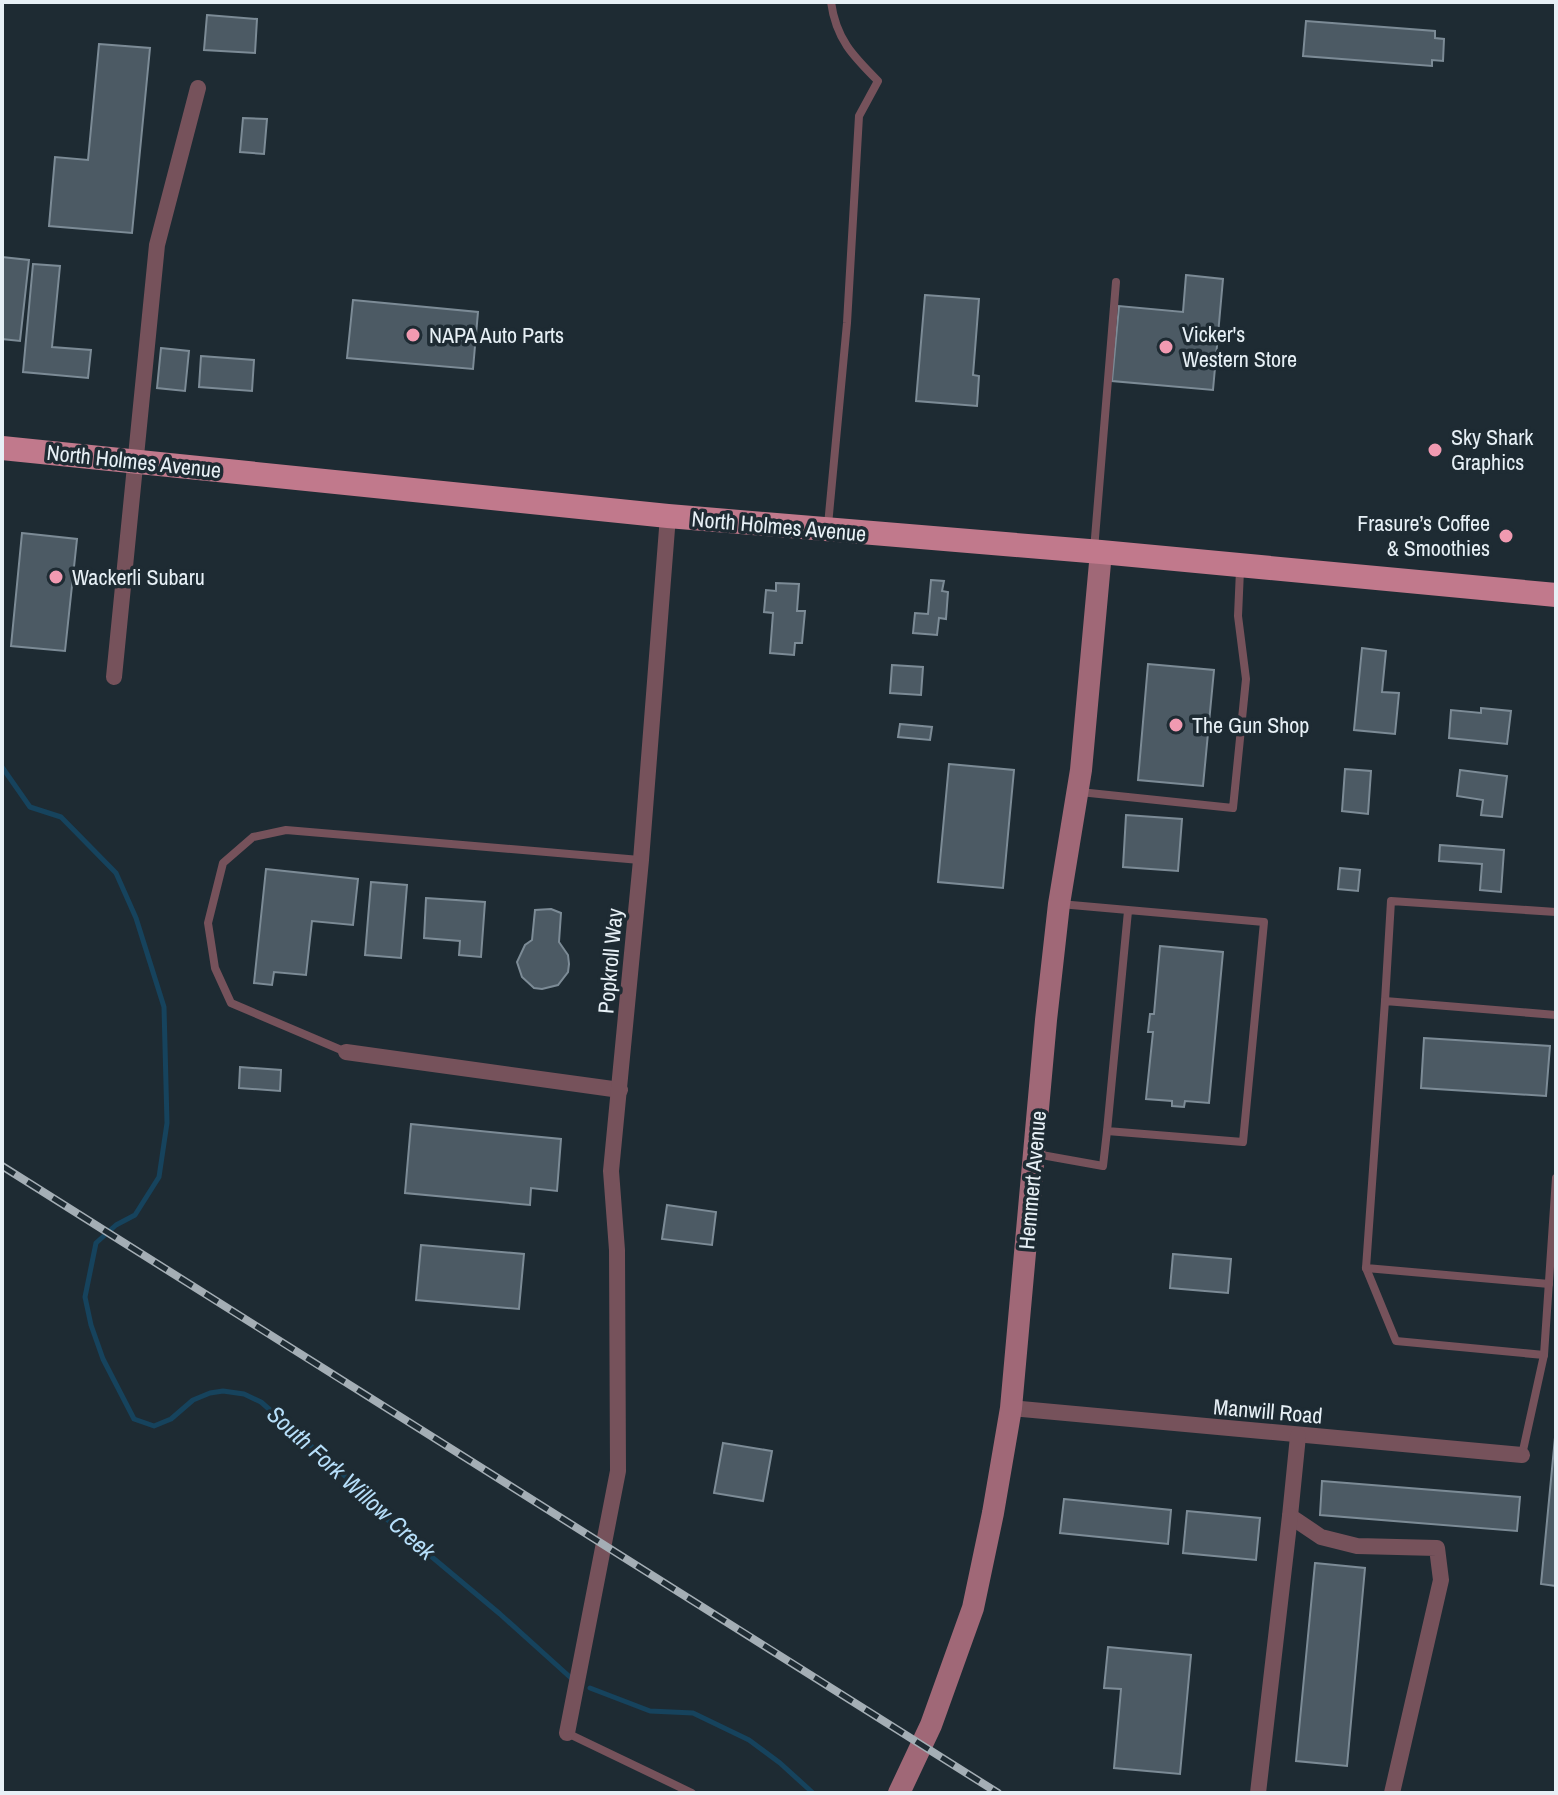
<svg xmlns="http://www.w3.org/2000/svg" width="1558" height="1795" viewBox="0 0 1558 1795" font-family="'Archivo Narrow',sans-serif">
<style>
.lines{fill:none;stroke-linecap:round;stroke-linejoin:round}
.stream{stroke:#16435d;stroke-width:5}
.building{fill:#4c5a64;stroke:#7c8b96;stroke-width:2}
.lane{stroke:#76525b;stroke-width:8}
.street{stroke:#76525b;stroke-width:16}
.secondary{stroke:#a06877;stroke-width:22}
.primary{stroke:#c1798c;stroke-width:24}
.rail-casing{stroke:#a4aeb5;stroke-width:8}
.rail{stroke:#1e2b33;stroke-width:5;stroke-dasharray:15;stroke-linecap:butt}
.poi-dot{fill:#f19ab1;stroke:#1e2b33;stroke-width:3}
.labels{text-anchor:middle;stroke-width:7;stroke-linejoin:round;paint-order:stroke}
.poi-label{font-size:22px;fill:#e7f0f6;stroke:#1e2b33;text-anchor:start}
.street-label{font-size:22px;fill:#e7f0f6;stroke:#1e2b33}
.water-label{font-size:24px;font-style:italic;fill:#b6def9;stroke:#1e2b33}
</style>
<rect width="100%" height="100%" fill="#1e2b33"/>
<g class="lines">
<g class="stream">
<path d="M2,767L30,807L61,817L116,873L136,918L164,1007L167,1123L159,1177L135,1215L116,1225L96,1243L85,1297L91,1325L103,1359L134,1419L154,1426L171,1419L193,1400L210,1393L223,1391L244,1394L261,1402L345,1476L383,1516L500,1614L571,1678"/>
<path d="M590,1688L650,1711L693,1713L749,1740L780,1763L813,1793"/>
</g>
</g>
<g class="building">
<path d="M207,15L257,19L255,53L204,50Z"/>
<path d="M1306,21L1435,31V38L1444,39L1443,61L1432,60V66L1303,56Z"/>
<path d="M99,44L150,48L132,233L49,226L55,157L88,160Z"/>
<path d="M243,118L267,119L264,154L240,152Z"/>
<path d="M2,257L29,260L20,341L2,339Z"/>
<path d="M33,264L60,266L52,347L91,350L88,378L23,372Z"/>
<path d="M1186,275L1223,279L1213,390L1112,381L1119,306L1183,312Z"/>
<path d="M925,295L979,299L973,375L979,376L977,406L916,401Z"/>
<path d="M353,300L478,312L473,369L347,358Z"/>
<path d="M161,348L189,351L185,391L157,388Z"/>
<path d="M201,356L254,360L252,391L199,387Z"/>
<path d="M22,533L77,539L65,651L11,646Z"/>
<path d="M931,580L944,581L942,591L948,592L946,619L939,618L937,635L913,633L915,613L928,614Z"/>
<path d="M776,583L799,584L797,611H805L802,643H795L794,655L770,653L773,613L764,612L766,590L776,591Z"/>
<path d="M1362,648L1386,651L1382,692L1399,693L1395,734L1354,730Z"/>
<path d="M1148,664L1214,670L1203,786L1138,780Z"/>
<path d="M892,665L923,667L921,695L890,693Z"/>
<path d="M1481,708L1511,711L1507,744L1449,738L1451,710L1481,713Z"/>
<path d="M900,724L932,727L930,740L898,737Z"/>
<path d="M949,764L1014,770L1003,888L938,882Z"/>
<path d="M1345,769L1371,771L1368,814L1342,811Z"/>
<path d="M1460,770L1507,776L1502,817L1481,815L1483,800L1457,796Z"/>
<path d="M1126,815L1182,819L1178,871L1123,867Z"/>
<path d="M1440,845L1504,850L1501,892L1480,890L1482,864L1439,861Z"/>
<path d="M1340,868L1360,870L1358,891L1338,889Z"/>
<path d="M266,869L358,879L353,925L312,921L306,975L274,972L272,985L254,983Z"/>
<path d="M371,882L407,885L401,958L365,955Z"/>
<path d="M426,898L485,902L481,957L459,955L460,941L424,938Z"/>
<path d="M551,909L561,913L559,942L568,955L569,964L568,972L558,985L542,989L534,988L522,977L517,962L525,945L532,940L535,910Z"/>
<path d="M1160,946L1223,952L1209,1103L1185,1101L1184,1107L1172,1106V1101L1146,1099L1153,1032H1148L1150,1014H1154Z"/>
<path d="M1424,1038L1550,1046L1546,1096L1421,1088Z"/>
<path d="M240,1067L281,1070L280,1091L239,1088Z"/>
<path d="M411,1124L561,1139L557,1191L531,1188L530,1205L405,1193Z"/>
<path d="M667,1205L716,1212L712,1245L662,1239Z"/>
<path d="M421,1245L524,1254L519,1309L416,1300Z"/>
<path d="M1173,1254L1231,1259L1228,1293L1170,1288Z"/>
<path d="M1556,1427V1586L1541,1584Z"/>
<path d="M723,1443L772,1451L763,1501L714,1493Z"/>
<path d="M1322,1481L1520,1497L1517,1531L1320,1515Z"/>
<path d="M1064,1499L1171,1510L1168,1544L1060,1533Z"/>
<path d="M1187,1511L1260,1518L1256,1560L1183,1553Z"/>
<path d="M1315,1563L1365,1568L1347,1766L1296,1761Z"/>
<path d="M1108,1647L1191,1655L1180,1774L1114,1768L1121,1689L1104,1688Z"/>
</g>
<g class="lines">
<g class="lane">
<path d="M828,525L847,323L859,116L878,81C853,56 836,39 831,2"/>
<path d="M1094,550L1116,282"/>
<path d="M1080,792L1233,808L1246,679L1238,616L1240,570"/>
<path d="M1060,904L1264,922L1243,1142L1107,1131L1128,911"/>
<path d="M1385,1001L1391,901L1556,912"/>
<path d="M346,1052L231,1003L215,968L208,923L223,863L253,837L286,830L640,860"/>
<path d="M1036,1154L1103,1166L1107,1131"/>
<path d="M1366,1268L1396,1341L1544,1355"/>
<path d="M1549,1284L1366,1268L1385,1001L1556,1015"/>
<path d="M1522,1455L1544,1355L1556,1178"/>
<path d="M567,1733L692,1793"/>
</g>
<g class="street">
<path d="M114,677L157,245L198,88"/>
<path d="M346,1052L620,1090"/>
<path d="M1011,1408L1522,1455"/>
<path d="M1298,1436L1290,1516L1321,1537L1357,1546L1437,1548L1441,1580L1392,1793"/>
<path d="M567,1733L618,1471L617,1250L611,1171L641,860L668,516"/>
<path d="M1258,1793L1290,1516"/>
</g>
<path class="secondary" d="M899,1793L931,1725L973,1608L993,1513L1011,1408L1046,1020L1059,904L1081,770L1101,552"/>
<path class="primary" d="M2,448L668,516L1101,552L1556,595"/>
<g class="rail-casing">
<path id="rail" d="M2,1166L998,1793"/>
</g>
<use href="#rail" class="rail"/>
</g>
<g class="poi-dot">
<circle cx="413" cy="335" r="8"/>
<circle cx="1166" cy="347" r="8"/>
<circle cx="1435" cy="450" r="8"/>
<circle cx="1506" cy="536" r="8"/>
<circle cx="56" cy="577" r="8"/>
<circle cx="1176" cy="725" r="8"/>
</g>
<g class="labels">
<g class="poi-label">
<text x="1182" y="342">Vicker's<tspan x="1182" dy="25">Western Store</tspan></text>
<text x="429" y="343">NAPA Auto Parts</text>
<text x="1451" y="445">Sky Shark<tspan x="1451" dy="25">Graphics</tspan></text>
<text x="1490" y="531" text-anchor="end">Frasure’s Coffee<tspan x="1490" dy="25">&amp; Smoothies</tspan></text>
<text x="72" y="585">Wackerli Subaru</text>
<text x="1192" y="733">The Gun Shop</text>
</g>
<g class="street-label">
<text transform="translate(134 461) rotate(6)" y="8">North Holmes Avenue</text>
<text transform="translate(779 526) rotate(5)" y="8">North Holmes Avenue</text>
<text transform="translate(610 961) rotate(-85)" y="8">Popkroll Way</text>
<text transform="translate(1032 1180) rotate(-85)" y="8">Hemmert Avenue</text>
<text transform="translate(1268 1411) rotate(5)" y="8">Manwill Road</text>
</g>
<g class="water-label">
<text transform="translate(351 1483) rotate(42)" y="8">South Fork Willow Creek</text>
</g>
</g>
<rect width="1558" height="1795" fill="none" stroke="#e7f0f6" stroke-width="8"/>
</svg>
